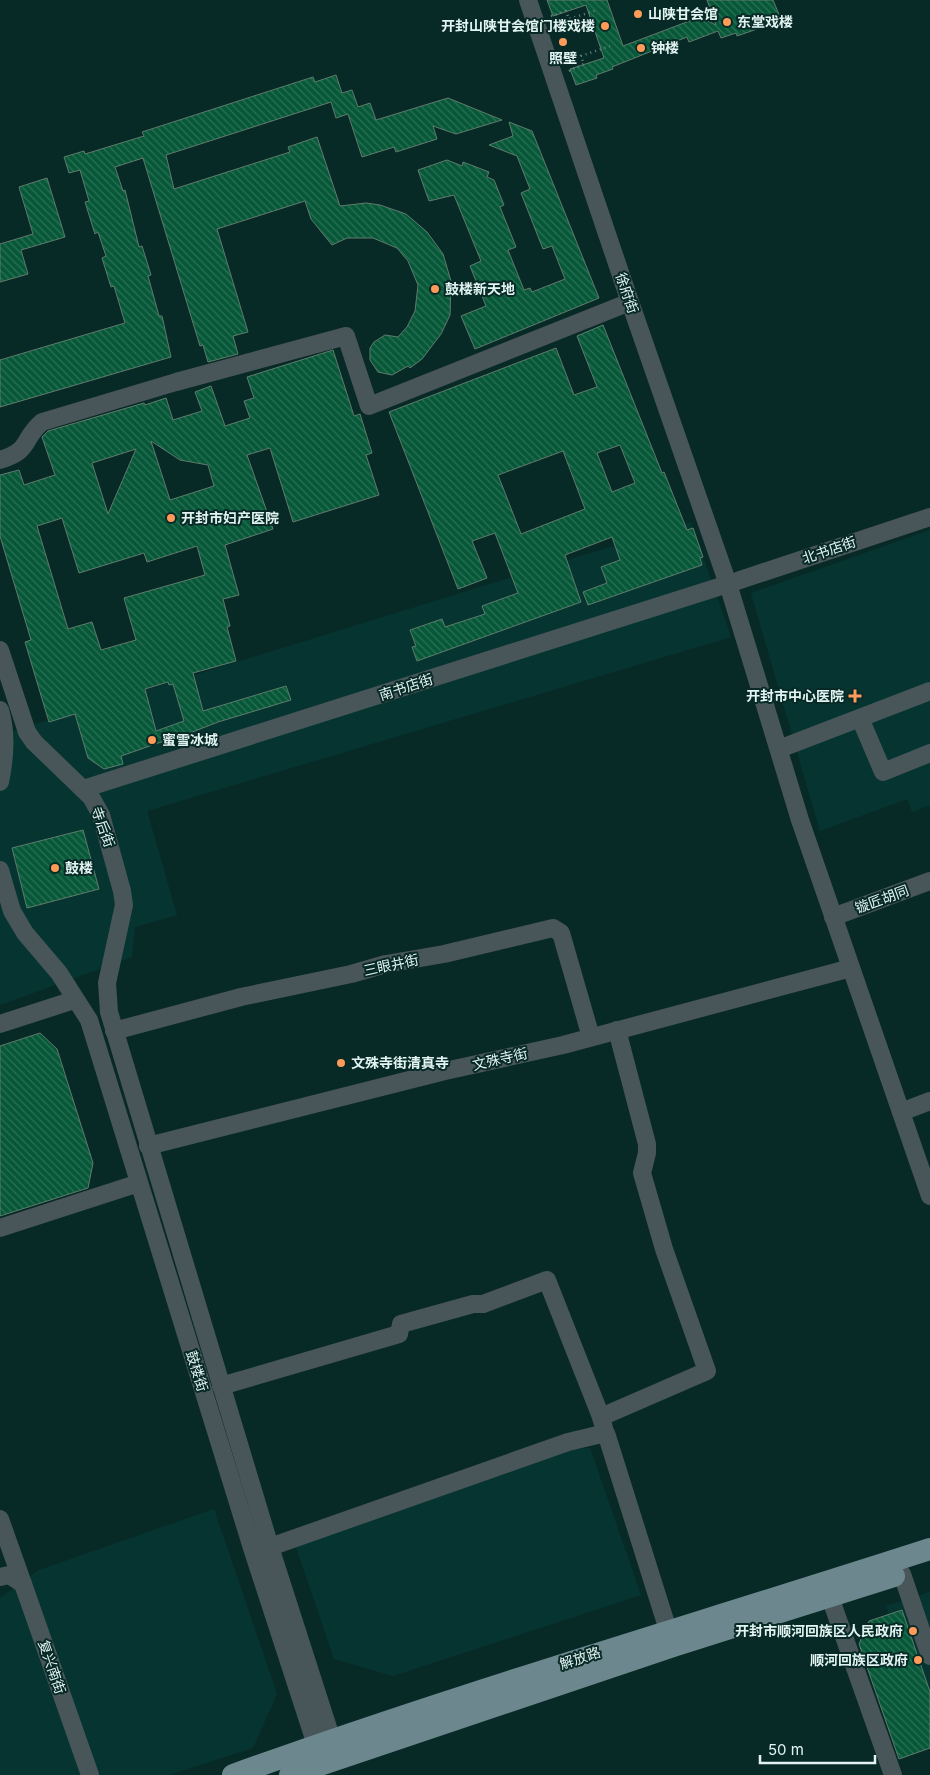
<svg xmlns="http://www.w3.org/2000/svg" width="930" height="1775" viewBox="0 0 930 1775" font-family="Inter,'Noto Sans SC',sans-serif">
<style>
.built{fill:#063531}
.building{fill:url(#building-back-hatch);stroke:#607b6c;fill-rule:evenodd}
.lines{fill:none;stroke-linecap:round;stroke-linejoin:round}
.path{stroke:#6b8582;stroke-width:2.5;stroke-dasharray:1 4;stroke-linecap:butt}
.minor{stroke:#495659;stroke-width:18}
.major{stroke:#6c888e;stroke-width:22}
.poi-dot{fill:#fe9b58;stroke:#082a27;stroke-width:2}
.labels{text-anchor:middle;stroke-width:4;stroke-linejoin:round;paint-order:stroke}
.poi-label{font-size:14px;font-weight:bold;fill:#e2f4f1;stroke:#082a27;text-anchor:start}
.street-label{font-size:14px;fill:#e2f4f1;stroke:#082a27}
</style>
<defs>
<pattern id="building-back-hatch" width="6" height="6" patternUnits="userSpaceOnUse" patternTransform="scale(1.25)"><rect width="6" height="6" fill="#075839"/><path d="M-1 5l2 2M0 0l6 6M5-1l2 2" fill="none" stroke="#2b7156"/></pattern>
</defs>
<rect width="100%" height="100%" fill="#082a27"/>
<g class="built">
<path d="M691,522L731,637L147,811L177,915L135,927L132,957L0,1005V735Z"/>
<path d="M930,530V805L912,812L907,799L820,831L751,593Z"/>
<path d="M590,1448L641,1595L393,1676L334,1659L296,1547L563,1449Z"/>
<path d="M214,1509L277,1694L253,1748L169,1775H0V1598L39,1570Z"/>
<path d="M930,1592V1714L925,1716L886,1606Z"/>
</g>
<g class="building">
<path d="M547,0H607L623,46L700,17L716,25L707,0H773L780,17L756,26L757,29L737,36L736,33L721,38L718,31L689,42L687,37L612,67L613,69L596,75L597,78L576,85L570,69L604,58L586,5L553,16Z"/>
<path d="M336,75L342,93L352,90L358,107L370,103L376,120L448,98L502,120L456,134L433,126L437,139L396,152L394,147L362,157L348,114L336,118L331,102L166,155L174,189L290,152L288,147L317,137L340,206L366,203L380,205L406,214L427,232L443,254L451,281L450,315L441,334L422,359L410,368L408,366L392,375L378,372L370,360V348L374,342L385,335L398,337L407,327L415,311L418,285L408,261L397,248L373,238H347L332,245L311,219L305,201L217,229L248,332L233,336L238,354L208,362L203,345L200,346L143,158L115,167L123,191L125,190L139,247L142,246L151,275L148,276L159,316H162L171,357L0,407V360L125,323L114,286L111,287L102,258L106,256L98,232L95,234L85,202L89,201L80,170L69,173L64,157L84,151L85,154L144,136L142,132L313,77L315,82Z"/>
<path d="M509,122L532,131L599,298L475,349L461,316L486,306L470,266L481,261L454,195L429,201L418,170L447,160L462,166L463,162L489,172L487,177L494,180L504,205L500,207L516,247L508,250L524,290L530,288L532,292L565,279L552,246L543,249L521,193L530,189L517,156L489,145L513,136Z"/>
<path d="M47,178L65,237L21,250L28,274L0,282V244L33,234L19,187Z"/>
<path d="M603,325L662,473L664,472L687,530L693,528L703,557L700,558L702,565L588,605L583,592L607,583L601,567L620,560L612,537L565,555L581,602L417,661L412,647L416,646L410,630L442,619L445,627L485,614L482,606L518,593L495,533L472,541L487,578L458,589L389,412L556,348L574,395L597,387L577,336ZM620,445L635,483L612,492L597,453ZM563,451L585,509L521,534L498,475Z"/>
<path d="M333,350L354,416L360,414L372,453L366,455L379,495L293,522L270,448L247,455L273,529L225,545L239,595L223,599L230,626L227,627L236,661L193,673L203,711L286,686L291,700L218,722L164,743V741L121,756L123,764L104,769L88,758L75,714L49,722L25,642L31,640L0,536V475L19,470L24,485L55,475L42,437L48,431L144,403L145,405L166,398L173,420L202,411L195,392L211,386L225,426L250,418L244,401L254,398L247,377ZM151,441L180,460L208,465L214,486L170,500ZM136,449L108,514L92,463ZM62,518L79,573L144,553L147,562L197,546L205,575L124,598L136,640L101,650L92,622L68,629L37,526ZM168,682L169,685L173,684L184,721L156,731L145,689Z"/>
<path d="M83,830L99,889L27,908L12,848Z"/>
<path d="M40,1033L57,1049L93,1163L88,1188L0,1216V1046Z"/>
<path d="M902,1610L930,1692V1748L899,1759L859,1644L869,1621Z"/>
</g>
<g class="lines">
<g class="path">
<path d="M551,16L566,11L569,19L597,10"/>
<path d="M569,71L584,64L581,56L610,46"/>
</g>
<g class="minor">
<path d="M528,0L630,302L728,584L800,820L930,1196"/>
<path d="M0,460C32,450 21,440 42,422L176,382L346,336L369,406L630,302"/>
<path d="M0,650L27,732L34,742L91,797L101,815L122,891L124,905L107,983L109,1012L270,1547L332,1740"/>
<path d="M0,710C7,733 5,758 0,782"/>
<path d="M860,718L883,772L930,753"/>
<path d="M779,749L930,691"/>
<path d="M83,789L728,584L930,517"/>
<path d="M0,870L12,911L25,933L59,973L89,1020L252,1548L316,1745"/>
<path d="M833,917L930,881"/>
<path d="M0,1024L74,1000"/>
<path d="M114,1031L241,997L351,974L386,964L444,954L553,928L561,933L591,1037"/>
<path d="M901,1112L930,1101"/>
<path d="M148,1146L445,1071L563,1045L851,968"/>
<path d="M0,1228L139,1183"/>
<path d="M221,1386L399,1334L401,1324L473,1304H483L547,1280L601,1417"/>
<path d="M604,1428L601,1417L707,1371L664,1249L642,1173L647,1153V1144L617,1030"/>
<path d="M0,1519L23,1584"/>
<path d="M270,1547L568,1442L606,1433L668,1630"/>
<path d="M902,1574L930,1656"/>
<path d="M0,1577L9,1575L23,1584L90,1775"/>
<path d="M830,1597L893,1775"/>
</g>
<g class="major">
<path d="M233,1775C463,1692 698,1624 930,1549"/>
<path d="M290,1775L673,1646L894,1576"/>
</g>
</g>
<g class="poi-dot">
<circle cx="638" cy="14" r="5"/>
<circle cx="727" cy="22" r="5"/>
<circle cx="605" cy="26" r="5"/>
<circle cx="563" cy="42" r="5"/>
<circle cx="641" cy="48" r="5"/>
<circle cx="435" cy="289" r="5"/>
<circle cx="171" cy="518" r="5"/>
<path d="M852.5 688.5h5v5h5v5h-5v5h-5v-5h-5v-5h5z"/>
<circle cx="152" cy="740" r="5"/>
<circle cx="55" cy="868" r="5"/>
<circle cx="341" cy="1063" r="5"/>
<circle cx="913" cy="1631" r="5"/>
<circle cx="918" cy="1660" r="5"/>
</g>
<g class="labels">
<g class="poi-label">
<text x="648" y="19">山陕甘会馆</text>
<text x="737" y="27">东堂戏楼</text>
<text x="595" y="31" text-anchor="end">开封山陕甘会馆门楼戏楼</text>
<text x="651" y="53">钟楼</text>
<text x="563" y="63" text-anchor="middle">照壁</text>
<text x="445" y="294">鼓楼新天地</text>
<text x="181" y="523">开封市妇产医院</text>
<text x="844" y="701" text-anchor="end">开封市中心医院</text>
<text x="162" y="745">蜜雪冰城</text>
<text x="65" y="873">鼓楼</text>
<text x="351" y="1068">文殊寺街清真寺</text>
<text x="903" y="1636" text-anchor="end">开封市顺河回族区人民政府</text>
<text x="908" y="1665" text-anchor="end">顺河回族区政府</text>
</g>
<g class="street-label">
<text transform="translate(627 293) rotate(71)" y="5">徐府街</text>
<text transform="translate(829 550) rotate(-19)" y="5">北书店街</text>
<text transform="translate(406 687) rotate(-18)" y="5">南书店街</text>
<text transform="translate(103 827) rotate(70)" y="5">寺后街</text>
<text transform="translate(882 899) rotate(-20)" y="5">镟匠胡同</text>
<text transform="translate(391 965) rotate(-12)" y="5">三眼井街</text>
<text transform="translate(500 1059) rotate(-13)" y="5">文殊寺街</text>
<text transform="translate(197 1371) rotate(73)" y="5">鼓楼街</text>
<text transform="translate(580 1658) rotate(-18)" y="5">解放路</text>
<text transform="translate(52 1667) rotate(71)" y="5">复兴南街</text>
</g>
</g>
<path d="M760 1755v8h115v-8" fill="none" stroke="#e2f4f1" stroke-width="2.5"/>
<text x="768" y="1755" font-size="15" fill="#e2f4f1" stroke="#082a27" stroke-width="4" paint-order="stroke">50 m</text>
</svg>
